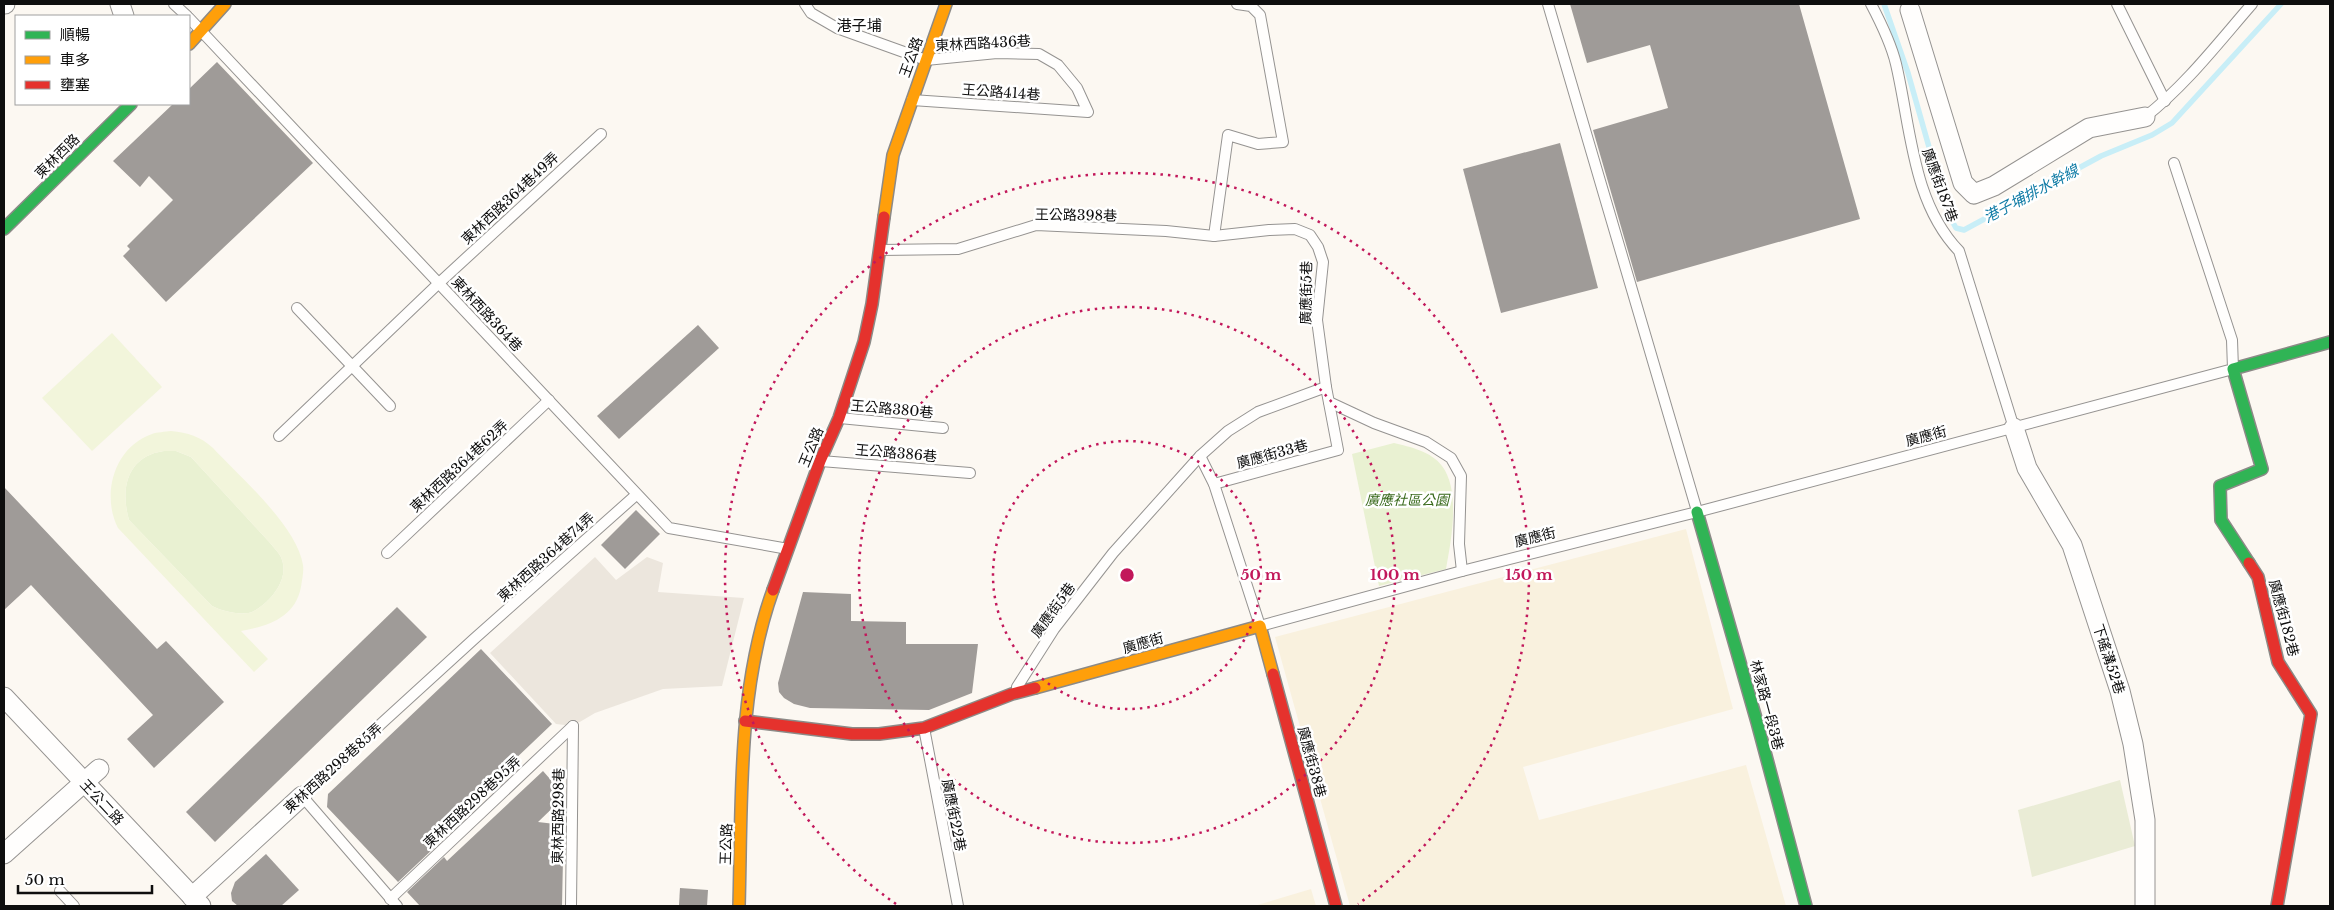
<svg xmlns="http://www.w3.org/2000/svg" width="2334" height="910" viewBox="0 0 2334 910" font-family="'Libre Baskerville','Noto Sans TC',serif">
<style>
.farmland{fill:#f9f1de}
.green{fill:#e9f1d2}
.cemetery{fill:#eaecd6}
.pitch{fill:#f2f5db;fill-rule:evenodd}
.plaza{fill:#ece6dd}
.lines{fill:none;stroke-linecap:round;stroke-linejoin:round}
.stream{stroke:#c8eef7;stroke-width:5.5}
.building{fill:#9f9b98}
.lane-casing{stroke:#959391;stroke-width:12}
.street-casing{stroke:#959391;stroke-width:21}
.fast-casing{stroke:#8c8a87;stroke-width:14}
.slow-casing{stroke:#8c8a87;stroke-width:14}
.jam-casing{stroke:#8c8a87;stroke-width:14}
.lane{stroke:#fffefd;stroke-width:10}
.street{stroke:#fffefd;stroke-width:19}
.fast{stroke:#30b455;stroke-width:11}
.slow{stroke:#ff9f0a;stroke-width:11}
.jam{stroke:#e5322d;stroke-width:11}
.ring{fill:none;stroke:#c2185b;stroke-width:2.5;stroke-dasharray:2.5 5}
.labels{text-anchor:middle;stroke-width:5;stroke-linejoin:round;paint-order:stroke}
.street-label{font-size:14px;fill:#0e0e0e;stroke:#fff}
.park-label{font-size:14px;font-style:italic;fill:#38691b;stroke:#fff}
.neighbourhood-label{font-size:15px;fill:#0e0e0e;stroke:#fff}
.water-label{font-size:15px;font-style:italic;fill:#117ca6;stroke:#fff}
.centre{fill:#c2185b;stroke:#fff;stroke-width:2.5}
.ring-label{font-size:15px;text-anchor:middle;font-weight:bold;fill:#c2185b;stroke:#fff;stroke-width:5;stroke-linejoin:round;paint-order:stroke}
</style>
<rect width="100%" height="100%" fill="#fcf8f2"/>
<g class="farmland">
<path d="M1686,529L1733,709L1523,767L1539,820L1746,765L1786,906H1350L1275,637Z"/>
<path d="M1311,889L1316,906H1254Z"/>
</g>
<g class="green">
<path d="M1394,443C1410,447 1431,451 1442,466C1461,491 1451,541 1446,569L1379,586L1352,454Z"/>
<path d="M164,451H176L191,457L271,544C275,549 281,555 282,560C289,580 270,602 254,611C243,617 222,611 212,606L129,520C120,489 127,456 164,451Z"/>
</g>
<path class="cemetery" d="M2120,780L2135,846L2032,877L2018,810Z"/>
<g class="pitch">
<path d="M112,333L162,387L92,451L42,398Z"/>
<path d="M171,431C188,433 200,436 213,448C240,477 297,526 303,565C304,572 302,580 301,587C295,618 268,626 241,631L268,659L254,672L118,528C101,495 114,447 152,434C157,432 165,432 171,431ZM164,451H176L191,457L271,544C275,549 281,555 282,560C289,580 270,602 254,611C243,617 222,611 212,606L129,520C120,489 127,456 164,451Z"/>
</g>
<path class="plaza" d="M595,557L616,580L647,557L663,563L658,592L744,598L722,686L663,689L595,713L573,726L556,724L490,653Z"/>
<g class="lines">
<path class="stream" d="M1884,4L1908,73L1948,214L1956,228L1964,230L2101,156L2152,135L2172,123L2281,4"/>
</g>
<g class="building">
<path d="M1570,4H1799L1860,219L1637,282L1593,130L1668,108L1650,45L1587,63Z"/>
<path d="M217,62L313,163L166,302L123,256L130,249L127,246L173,200L149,176L140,187L113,161L173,104H189V89Z"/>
<path d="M1560,143L1598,288L1501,313L1463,169Z"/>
<path d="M698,325L719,348L619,439L597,416Z"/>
<path d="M4,487L157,649L166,641L224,702L154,768L127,739L153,715L31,585L4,610Z"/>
<path d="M636,510L660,534L625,569L601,545Z"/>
<path d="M803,592L851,594V621L906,622V644H978L972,693L929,710L810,708L794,704L784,698L779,692L778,683Z"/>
<path d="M397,607L427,637L215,842L186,812Z"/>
<path d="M481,649L552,724L429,841L435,847L398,882L327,807L328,794Z"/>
<path d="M543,771L565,796L538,822L555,824L554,857L563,858L562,906H420L407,892L444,857L447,861Z"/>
<path d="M266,854L299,890L281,906H238L232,901L231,893L235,882Z"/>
<path d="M680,888L708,890L707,906L679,905Z"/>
</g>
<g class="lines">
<g class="lane-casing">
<g id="lane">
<path d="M174,4L187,16"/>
<path d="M805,4L811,13L837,28L926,60L997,53L1039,54L1058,65L1077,88L1088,112L912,100"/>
<path d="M1548,4L1697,511"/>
<path d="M1871,4C1881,23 1891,43 1896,64C1911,128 1912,202 1959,251L2014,428"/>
<path d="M2117,4L2165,101"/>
<path d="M189,18L669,528L788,549"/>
<path d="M2145,117C2186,85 2218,43 2252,4"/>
<path d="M1214,236L1228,135L1258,144L1283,142L1260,15L1251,6L1237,4"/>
<path d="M880,250L958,249L1036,225L1166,231L1214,236L1269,230L1295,229L1310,235L1318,247L1323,262L1317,320L1326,387L1338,450L1214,484"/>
<path d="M297,308L390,406"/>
<path d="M1329,402L1374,423L1426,442L1451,458L1461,476L1459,544L1462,571"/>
<path d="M840,418L943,428"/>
<path d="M279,436L439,283L601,134"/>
<path d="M1200,456L1214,484L1260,626L1462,571L1697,512L2233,369L2232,340L2174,163"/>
<path d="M821,461L970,473"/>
<path d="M387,553L549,400"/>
<path d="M1017,687L1054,629L1113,553L1200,456L1228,431L1258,412L1326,387"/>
<path d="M924,728L958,906"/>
<path d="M60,891L74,906"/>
<path d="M390,899L573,726"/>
<path d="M397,906L302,796L474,639L636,495"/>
<path d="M571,906L573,726"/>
</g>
</g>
<g class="street-casing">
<g id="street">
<path d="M4,4H5"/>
<path d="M120,4L124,16"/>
<path d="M1910,10L1963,183L1974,194L1994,186L2089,128L2145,117"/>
<path d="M2014,428L2027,468L2072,545L2120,691L2133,744L2145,820V906"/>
<path d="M4,697L201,906"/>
<path d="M4,854L99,769"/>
<path d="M192,897L302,796"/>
</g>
</g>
<g class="fast-casing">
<g id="fast">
<path d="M4,229L131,104"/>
<path d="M1697,512L1757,722L1806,906"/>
<path d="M2249,563L2221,520L2220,486L2262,469L2233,369L2330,342"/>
</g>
</g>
<g class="slow-casing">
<g id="slow">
<path d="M189,44L225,4"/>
<path d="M884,217L893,155L946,4"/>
<path d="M1035,688L1260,626L1273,674"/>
<path d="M739,906C742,801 737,690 773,590"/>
</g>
</g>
<g class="jam-casing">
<g id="jam">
<path d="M2249,563L2258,577L2278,662L2311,714L2277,906"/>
<path d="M773,590L820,461L839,418L864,342L872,304L884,217"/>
<path d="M1273,674L1336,906"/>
<path d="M745,721L852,734H879L924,728L1012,694L1035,688"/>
</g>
</g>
<use href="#lane" class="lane"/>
<use href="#street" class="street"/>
<use href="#fast" class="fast"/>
<use href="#slow" class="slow"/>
<use href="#jam" class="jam"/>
</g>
<g class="ring">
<circle cx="1127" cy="575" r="134"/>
<circle cx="1127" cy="575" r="268"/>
<path d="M896 904A402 402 0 1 1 1358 904"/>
</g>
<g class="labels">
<g class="street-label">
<text transform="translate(983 43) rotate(-3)" y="5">東林西路436巷</text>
<text transform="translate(911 57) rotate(-70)" y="5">王公路</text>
<text transform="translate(1001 92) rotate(4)" y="5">王公路414巷</text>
<text transform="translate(57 156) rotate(-45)" y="5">東林西路</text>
<text transform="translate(1940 185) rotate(70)" y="5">廣應街187巷</text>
<text transform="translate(510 198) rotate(-43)" y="5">東林西路364巷49弄</text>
<text transform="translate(1076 215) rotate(1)" y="5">王公路398巷</text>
<text transform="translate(1306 293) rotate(-89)" y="5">廣應街5巷</text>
<text transform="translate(487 314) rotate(47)" y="5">東林西路364巷</text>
<text transform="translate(892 409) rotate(5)" y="5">王公路380巷</text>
<text transform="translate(1926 436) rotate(-15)" y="5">廣應街</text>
<text transform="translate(811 447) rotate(-68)" y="5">王公路</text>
<text transform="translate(896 453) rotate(5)" y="5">王公路386巷</text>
<text transform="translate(1272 454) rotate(-15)" y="5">廣應街33巷</text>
<text transform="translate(459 466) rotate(-43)" y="5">東林西路364巷62弄</text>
<text transform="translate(1535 537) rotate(-14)" y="5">廣應街</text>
<text transform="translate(546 557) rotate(-42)" y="5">東林西路364巷74弄</text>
<text transform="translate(1053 610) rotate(-54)" y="5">廣應街5巷</text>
<text transform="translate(2284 618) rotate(75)" y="5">廣應街182巷</text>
<text transform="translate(1143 643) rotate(-16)" y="5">廣應街</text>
<text transform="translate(2109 659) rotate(72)" y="5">下磘溝52巷</text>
<text transform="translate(1767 705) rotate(75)" y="5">林家路一段3巷</text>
<text transform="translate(1312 762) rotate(75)" y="5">廣應街38巷</text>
<text transform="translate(333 768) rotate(-42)" y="5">東林西路298巷85弄</text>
<text transform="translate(102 802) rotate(47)" y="5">王公二路</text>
<text transform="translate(472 802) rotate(-43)" y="5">東林西路298巷95弄</text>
<text transform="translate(954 815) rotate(79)" y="5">廣應街22巷</text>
<text transform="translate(558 816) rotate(-89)" y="5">東林西路298巷</text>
<text transform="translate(726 844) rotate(-88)" y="5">王公路</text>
</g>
<g class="park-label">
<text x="1407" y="505">廣應社區公園</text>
</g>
<g class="neighbourhood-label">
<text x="859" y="31">港子埔</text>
</g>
<g class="water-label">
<text transform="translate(2031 194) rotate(-28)" y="5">港子埔排水幹線</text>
</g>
</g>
<circle cx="1127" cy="575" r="8" class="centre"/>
<g class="ring-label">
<text x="1261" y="580">50 m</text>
<text x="1395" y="580">100 m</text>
<text x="1529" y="580">150 m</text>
</g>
<rect width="2334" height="910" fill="none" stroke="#0e0e0e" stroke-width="10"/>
<rect x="15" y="15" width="175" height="90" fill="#ffffff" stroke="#9f9f9f"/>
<rect x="25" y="31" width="25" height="8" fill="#30b455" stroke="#9f9f9f"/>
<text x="60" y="40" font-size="15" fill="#0e0e0e">順暢</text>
<rect x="25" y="56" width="25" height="8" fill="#ff9f0a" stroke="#9f9f9f"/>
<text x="60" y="65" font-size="15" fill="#0e0e0e">車多</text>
<rect x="25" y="81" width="25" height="8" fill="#e5322d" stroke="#9f9f9f"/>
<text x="60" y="90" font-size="15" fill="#0e0e0e">壅塞</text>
<path d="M18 885v8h134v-8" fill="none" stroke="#0e0e0e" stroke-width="2.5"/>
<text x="25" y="885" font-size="15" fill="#0e0e0e" stroke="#ffffff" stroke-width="4" paint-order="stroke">50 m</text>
</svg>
